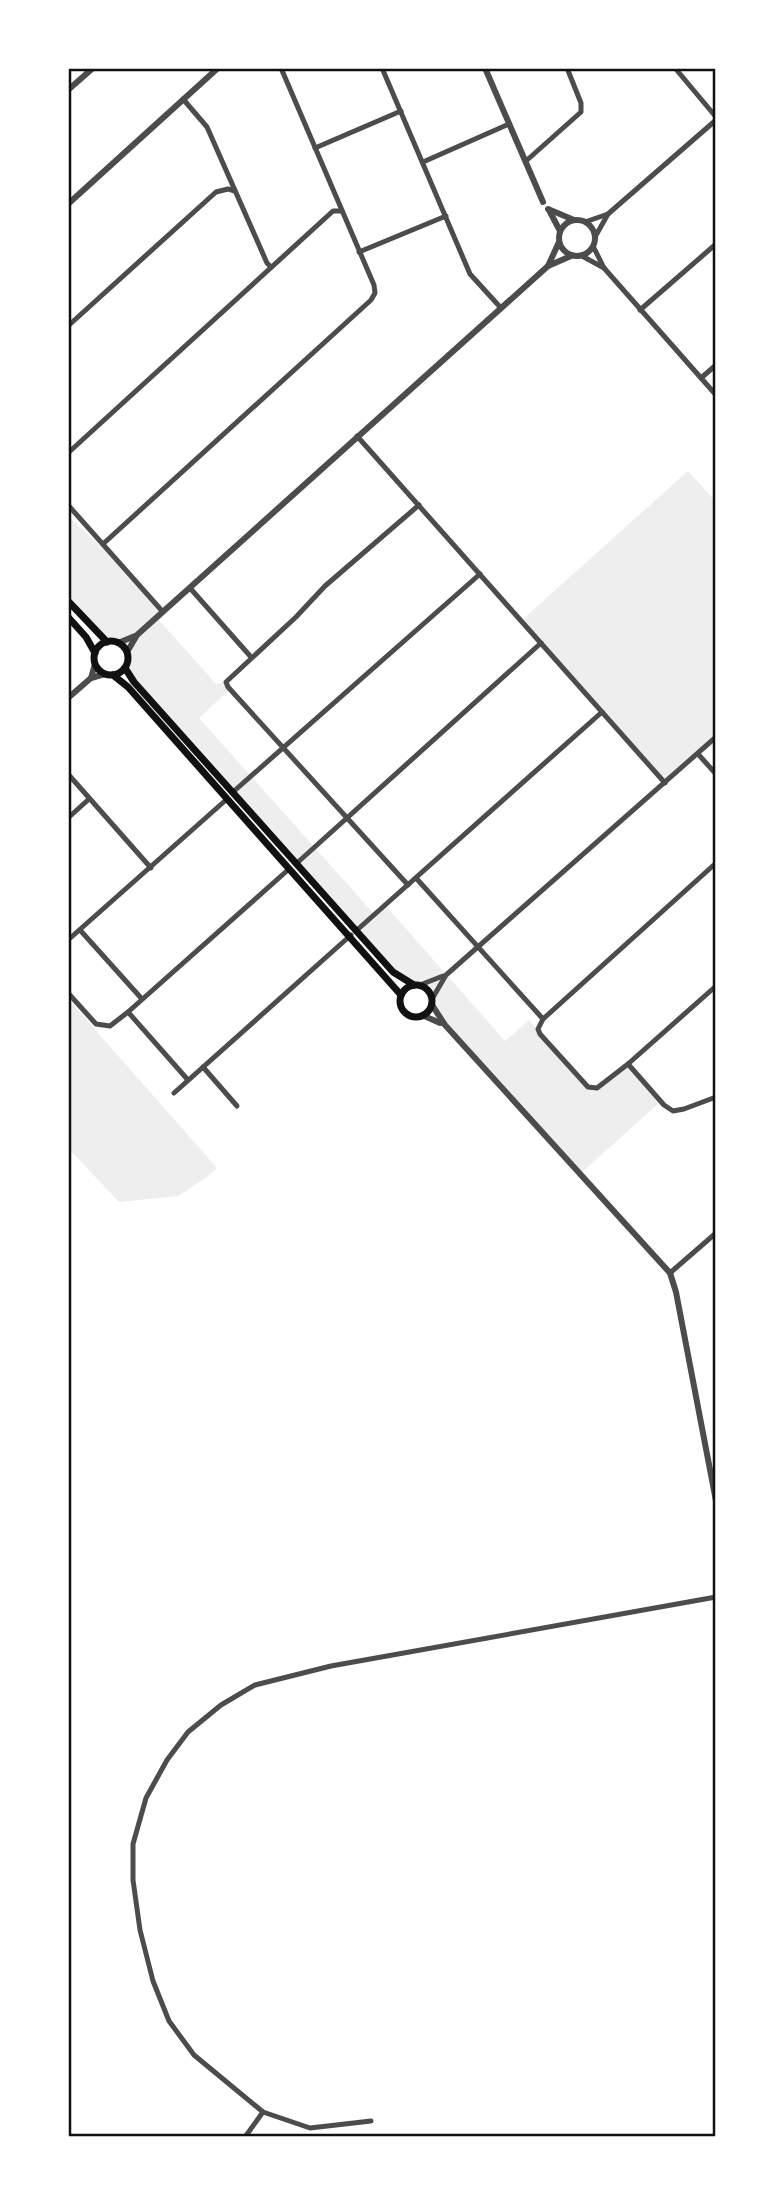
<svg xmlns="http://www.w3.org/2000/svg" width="784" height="2205" viewBox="0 0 784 2205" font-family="'DM Sans',sans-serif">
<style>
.green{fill:#eee}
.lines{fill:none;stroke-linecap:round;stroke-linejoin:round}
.minor{stroke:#4c4c4c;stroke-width:5}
.tertiary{stroke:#4c4c4c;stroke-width:6}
.secondary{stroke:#111;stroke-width:7}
.neatline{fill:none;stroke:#111;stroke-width:2.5}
</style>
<rect width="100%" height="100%" fill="#fff"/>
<g class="green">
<path d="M688,471L716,502V737L665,783L522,620Z"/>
<path d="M68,516L123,567L163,612L157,618L216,684L226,682L230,689L199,718L374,914L385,905L505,1041L529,1020L588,1087L596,1088L628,1064L660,1102L580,1174L445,1025L432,1005L429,991L395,973L125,668L127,663V652L118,643L107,642L68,594Z"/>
<path d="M68,999L217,1168L207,1177L178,1196L119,1202L68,1148Z"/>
</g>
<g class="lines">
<g class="minor">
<path d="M382,68L470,274L501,308"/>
<path d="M675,68L716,117"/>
<path d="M183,99L207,127L267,263L271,267"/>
<path d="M315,148L401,111"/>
<path d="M526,161L581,112V103L567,68"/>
<path d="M423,162L509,124"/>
<path d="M585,222L608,214"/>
<path d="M595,237L608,214L716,120"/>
<path d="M593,246L604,268L716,395"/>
<path d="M359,252L446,216"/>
<path d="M582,256L604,268"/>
<path d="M640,310L716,244"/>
<path d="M68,326L216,192L228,189L235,191"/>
<path d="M701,378L716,365"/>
<path d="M357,436L665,783"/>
<path d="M68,453L333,211H342"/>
<path d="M68,505L163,612"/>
<path d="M103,544L371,300L375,293L374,285L281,68"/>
<path d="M190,588L251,657"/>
<path d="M698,754L716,774"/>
<path d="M68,774L151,868"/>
<path d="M233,792L480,574"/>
<path d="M68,818L89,799"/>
<path d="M297,863L541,643"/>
<path d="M716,863L543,1019L538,1029L540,1034L588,1087L597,1088L628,1064L716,986"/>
<path d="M416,878L543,1019"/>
<path d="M408,885L228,687L226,682L296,617L325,586L419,505"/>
<path d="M80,930L142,999"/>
<path d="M357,930L602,712"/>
<path d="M68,940L227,799"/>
<path d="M420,985L443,976"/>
<path d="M68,993L96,1024L110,1026L128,1012L289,869"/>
<path d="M432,999L446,975L716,737"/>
<path d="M128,1012L188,1080"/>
<path d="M628,1064L664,1105L673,1111L684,1109L716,1097"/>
<path d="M203,1067L237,1106"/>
<path d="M174,1093L351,935"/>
<path d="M670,1273L716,1233"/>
<path d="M371,2121L310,2128L263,2112L194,2055L169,2021L153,1981L140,1930L133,1880V1844L146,1798L167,1760L188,1732L221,1705L255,1685L331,1666L716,1597"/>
<path d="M245,2137L263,2112"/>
</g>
<g class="tertiary">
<path d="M485,68L543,202"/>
<path d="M68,90L93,68"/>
<path d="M68,204L218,68"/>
<path d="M548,209L574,220"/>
<path d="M549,210L560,231"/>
<circle cx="577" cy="238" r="18"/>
<path d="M548,266L559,242"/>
<path d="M118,643L135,636"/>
<path d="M127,652L137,635L548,266L571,256"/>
<path d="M91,678L95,664"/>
<path d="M68,698L91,678L105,674"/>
<path d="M432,1005L445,1025L670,1273L676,1292L716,1501"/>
<path d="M422,1015L440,1023"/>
</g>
<g class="secondary">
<path d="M68,601L107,642"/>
<path d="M68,617L86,637L95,653"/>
<circle cx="111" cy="658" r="17"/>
<path d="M125,668L134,682L393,972L414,985"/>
<path d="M113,675L128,687L401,995"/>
<circle cx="416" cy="1001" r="16"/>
</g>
</g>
<rect width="784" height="2205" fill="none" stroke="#ffffff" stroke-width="140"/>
<rect x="70" y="70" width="644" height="2065" class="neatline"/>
</svg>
